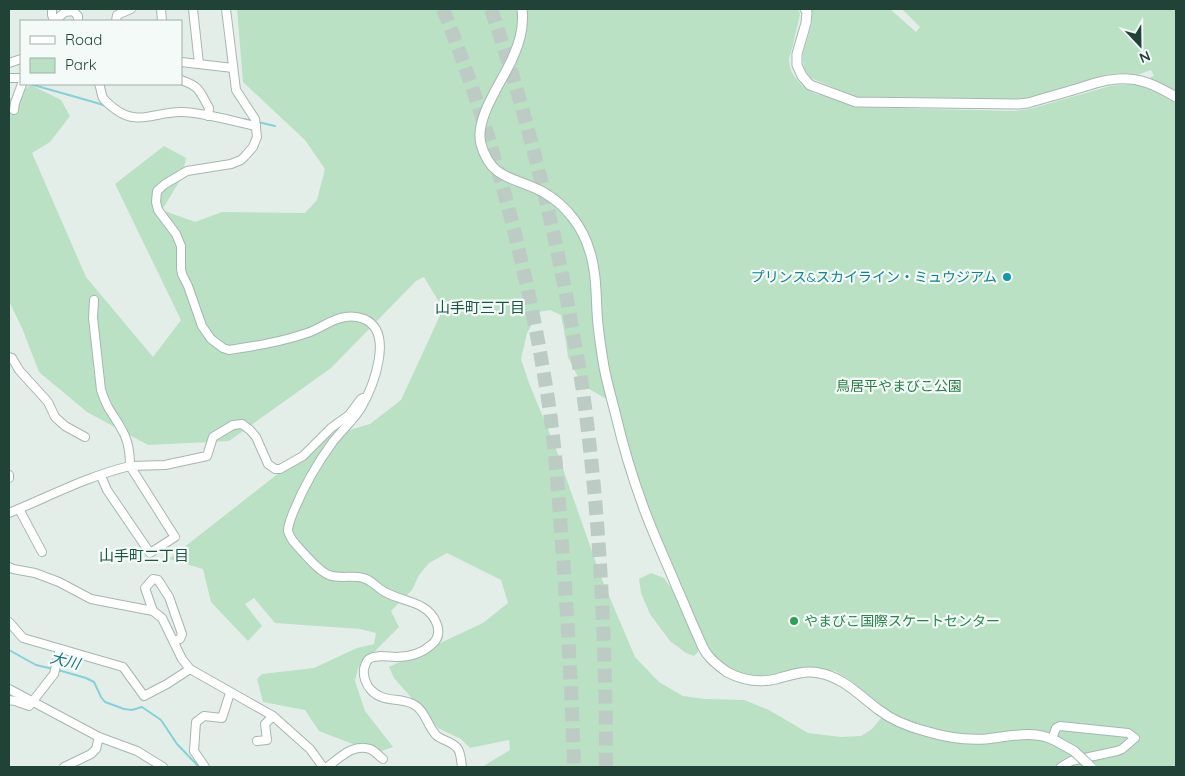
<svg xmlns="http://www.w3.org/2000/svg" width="1185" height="776" viewBox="0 0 1185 776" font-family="Quicksand,'Noto Sans JP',sans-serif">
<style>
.green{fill:#bae1c3;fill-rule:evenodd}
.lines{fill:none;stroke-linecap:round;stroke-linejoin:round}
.stream{stroke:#87d0d8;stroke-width:2}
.motorway-tunnel{stroke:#bcccc5;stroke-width:14;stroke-dasharray:14 7;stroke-linecap:butt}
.minor-casing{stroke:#a5b7b0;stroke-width:10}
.tertiary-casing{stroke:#a5b7b0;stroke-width:11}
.minor{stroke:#fff;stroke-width:8}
.tertiary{stroke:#fff;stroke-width:9}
.tertiary-bridge-casing{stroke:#a5b7b0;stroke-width:11;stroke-linecap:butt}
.tertiary-bridge{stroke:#fff;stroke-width:9}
.culture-dot{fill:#0f9aa8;stroke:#f4faf7;stroke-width:2}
.leisure-dot{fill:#2e9e5b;stroke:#f4faf7;stroke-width:2}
.labels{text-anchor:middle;stroke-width:4.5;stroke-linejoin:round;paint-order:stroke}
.culture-label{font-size:14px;fill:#0d838f;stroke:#f4faf7;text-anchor:end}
.park-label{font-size:14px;fill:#277d44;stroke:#f4faf7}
.leisure-label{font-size:14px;fill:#27864d;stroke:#f4faf7;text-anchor:start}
.neighbourhood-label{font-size:15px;fill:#1b5644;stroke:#f4faf7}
.water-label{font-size:15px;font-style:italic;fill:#157784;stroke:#f4faf7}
</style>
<rect width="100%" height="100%" fill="#e3eee9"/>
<g class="green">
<path d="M237,9H798L800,14C798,24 795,35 793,45C792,50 789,56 789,61C790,77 804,89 818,95L823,93L852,104L854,107L1015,111L1030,109L1110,86L1133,84L1149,89L1176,103V767H482L510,750L509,740L470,748L461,739L438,728L394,678L389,667L483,623L508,603L501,580L447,553L429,563L419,575L412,590L391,611L399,627L358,668L355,681L365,711L393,747L376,753L319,731L305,710L263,702L257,679L262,674L314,668L357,648L374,644L376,633L360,629L275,623L254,598L245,604L262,626L248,641L211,602L203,569L169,559L325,437L370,424L401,400L443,309L424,277L416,281L331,368L229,441L148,445L87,412L39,372L22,328L9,301V99L31,85L61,100L70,116L50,142L32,153L86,277L153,357L181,320L115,184L164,146L186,158L182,177L162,210L195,222L222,212L305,213L317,200L325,169L305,140L243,82ZM550,310L561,315L565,336L568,357L582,385L617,405L625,437L637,479L691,611L702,636L715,657L732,670L745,675L758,676H772L793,670L812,668L835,671L847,678L884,707L882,717L872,729L861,736L840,737L808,733L769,710L744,700L705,699L683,696L659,682L635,657L601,577L556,449L529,383L521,359L527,333L539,312Z"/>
<path d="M811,9H890L916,32L920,27L902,9H1176V93L1150,80L1151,77L1154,76L1151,70L1137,75L1125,73L1108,74L1028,98L1027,100L1012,101L860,99L811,78L805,70L803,61V54L812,23Z"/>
<path d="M651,573L664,578L676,595L698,641V652L694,656L686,653L670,641L650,614L641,593L639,579Z"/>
</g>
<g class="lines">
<g class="stream">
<path d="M30,84L97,103L106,106"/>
<path d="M243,119L253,121"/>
<path d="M258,122L275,126"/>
<path d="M9,650L36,665L53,669"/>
<path d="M58,670L86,678L94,682L101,697L105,702L124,709L132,710L142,707L161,720L177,744L199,767"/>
</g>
<g class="motorway-tunnel">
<path d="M443,9C493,133 527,266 548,399C556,451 559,504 563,557C568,627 572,697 574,767"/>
<path d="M491,9C524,105 549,204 568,305C573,334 579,363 583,392C600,516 606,642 606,767"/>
</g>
<g class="minor-casing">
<g id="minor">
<path d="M52,9V15L53,18H58L65,12L73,11L78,16V21"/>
<path d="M161,9L162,21"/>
<path d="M193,9L199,64"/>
<path d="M226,9L236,90L255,119L257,137L253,147L245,156L241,160L231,164L187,171L165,184L157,191L156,202L158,210L176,234L181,246V269L182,274L188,286L202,326L211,339L223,348L229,350C255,346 281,342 307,333C320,329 331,319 345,317C351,316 359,317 364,319C395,332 373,387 361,408C353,421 341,431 332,443C316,465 303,488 293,513C291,518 288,525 288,531C289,535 291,538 293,541C302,551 318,571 329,575C339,579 352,575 363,578C372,580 377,588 385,592C402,602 427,601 436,622C440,631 439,639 431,645C421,654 409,657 396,657C388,657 376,654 369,659C366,661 365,666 364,669C363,676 366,685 371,690C383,703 399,697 413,704C425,710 427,725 436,735C442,741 453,741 458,749C461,754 461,761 462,767"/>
<path d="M116,21L117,15L131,9"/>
<path d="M181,62L233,68"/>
<path d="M9,63L21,59"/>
<path d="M9,78H21"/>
<path d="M181,80C201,87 199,91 209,108L208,116"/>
<path d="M99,84C101,88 101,94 103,98C106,102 111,106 115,109C138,127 157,111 182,112C207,113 232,121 256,126"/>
<path d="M14,110L15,103L22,84"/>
<path d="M9,357L12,358L19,370L48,402L55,417L65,426L85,437"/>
<path d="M9,475V478"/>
<path d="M101,476L107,490L150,553L175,537L130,466L165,465L207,456L213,437L233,425L242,424L250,430L256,437L268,464L275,469H280L303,456L331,428L349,415L361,399L363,398"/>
<path d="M19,509L42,552"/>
<path d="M9,513C48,497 88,476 130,466C130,456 129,445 125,436C121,427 116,420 111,412C106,405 104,398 101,390L93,318L94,300"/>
<path d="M9,567L13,569L35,573L59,582L91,599L153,611L162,618L182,659L190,669L273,716L310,749L323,767"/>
<path d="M153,611L145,588L153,579L158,580L169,597L182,634L180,639L174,641"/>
<path d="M9,622L23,638L123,667L144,696L167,684L190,669"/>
<path d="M9,689L99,737L137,751L163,767"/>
<path d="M9,700L15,701L29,706L54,674L60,649"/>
<path d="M1052,739L1056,728L1060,726L1128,733L1135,738L1122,749L1117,751L1071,761L1061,767"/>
<path d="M257,741L267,740L265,724L273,716"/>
<path d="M64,767L91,754L96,749L99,737"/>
<path d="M205,767L194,751L196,722L204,716L222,718L230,693"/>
<path d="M327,767C340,758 353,743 370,749C375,751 379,756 383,759"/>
</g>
</g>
<g class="tertiary-casing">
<g id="tertiary">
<path d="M522,9C524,25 520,42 513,57C503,81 474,118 481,144C491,181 516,177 543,192C566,205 583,227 590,252C596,271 596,292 597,312C598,330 601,349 604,367C607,383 612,400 616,416C623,446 632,476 643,506C653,534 666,561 677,588C684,603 690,619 697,634C700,640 702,648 707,654C712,661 720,667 727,672C742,680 759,683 776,679C790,675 804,670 819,673C843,677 860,696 879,710C892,720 910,727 925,731C944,737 965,740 985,739C1008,737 1034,729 1056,741"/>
<path d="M805,9L807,12L806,23L797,54V65L802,76L810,85L856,102L1018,104L1028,103C1044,98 1060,94 1076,89C1093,84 1111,77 1129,79C1146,80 1162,89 1176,97"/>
</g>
</g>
<use href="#minor" class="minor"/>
<use href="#tertiary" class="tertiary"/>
<g class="tertiary-bridge-casing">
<path id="tertiary-bridge" d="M1056,741L1074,751L1091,767"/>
</g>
<use href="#tertiary-bridge" class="tertiary-bridge"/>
</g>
<circle class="culture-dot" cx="1007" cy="277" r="5"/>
<circle class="leisure-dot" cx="794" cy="621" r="5"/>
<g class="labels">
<g class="culture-label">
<text x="997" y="282">プリンス&amp;スカイライン・ミュウジアム</text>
</g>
<g class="park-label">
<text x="899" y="391">鳥居平やまびこ公園</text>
</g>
<g class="leisure-label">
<text x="804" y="626">やまびこ国際スケートセンター</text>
</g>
<g class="neighbourhood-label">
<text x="480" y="313">山手町三丁目</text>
<text x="144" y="561">山手町二丁目</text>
</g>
<g class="water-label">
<text transform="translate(65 661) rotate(14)" y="5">大川</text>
</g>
</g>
<rect width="1185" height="776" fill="none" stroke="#214237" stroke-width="20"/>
<rect x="20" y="20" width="162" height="65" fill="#f4faf7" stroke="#a0b0aa"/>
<rect x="30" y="36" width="25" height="8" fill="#ffffff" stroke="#a0b0aa"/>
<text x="65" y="45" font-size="15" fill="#214237">Road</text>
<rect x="30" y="58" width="25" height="15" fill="#bae1c3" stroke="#a0b0aa"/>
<text x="65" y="70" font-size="15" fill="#214237">Park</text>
<g transform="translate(1140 45) rotate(158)" stroke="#f4faf7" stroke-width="4" paint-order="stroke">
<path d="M0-4L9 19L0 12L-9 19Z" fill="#214237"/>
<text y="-8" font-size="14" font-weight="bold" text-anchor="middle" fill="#214237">N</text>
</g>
</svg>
